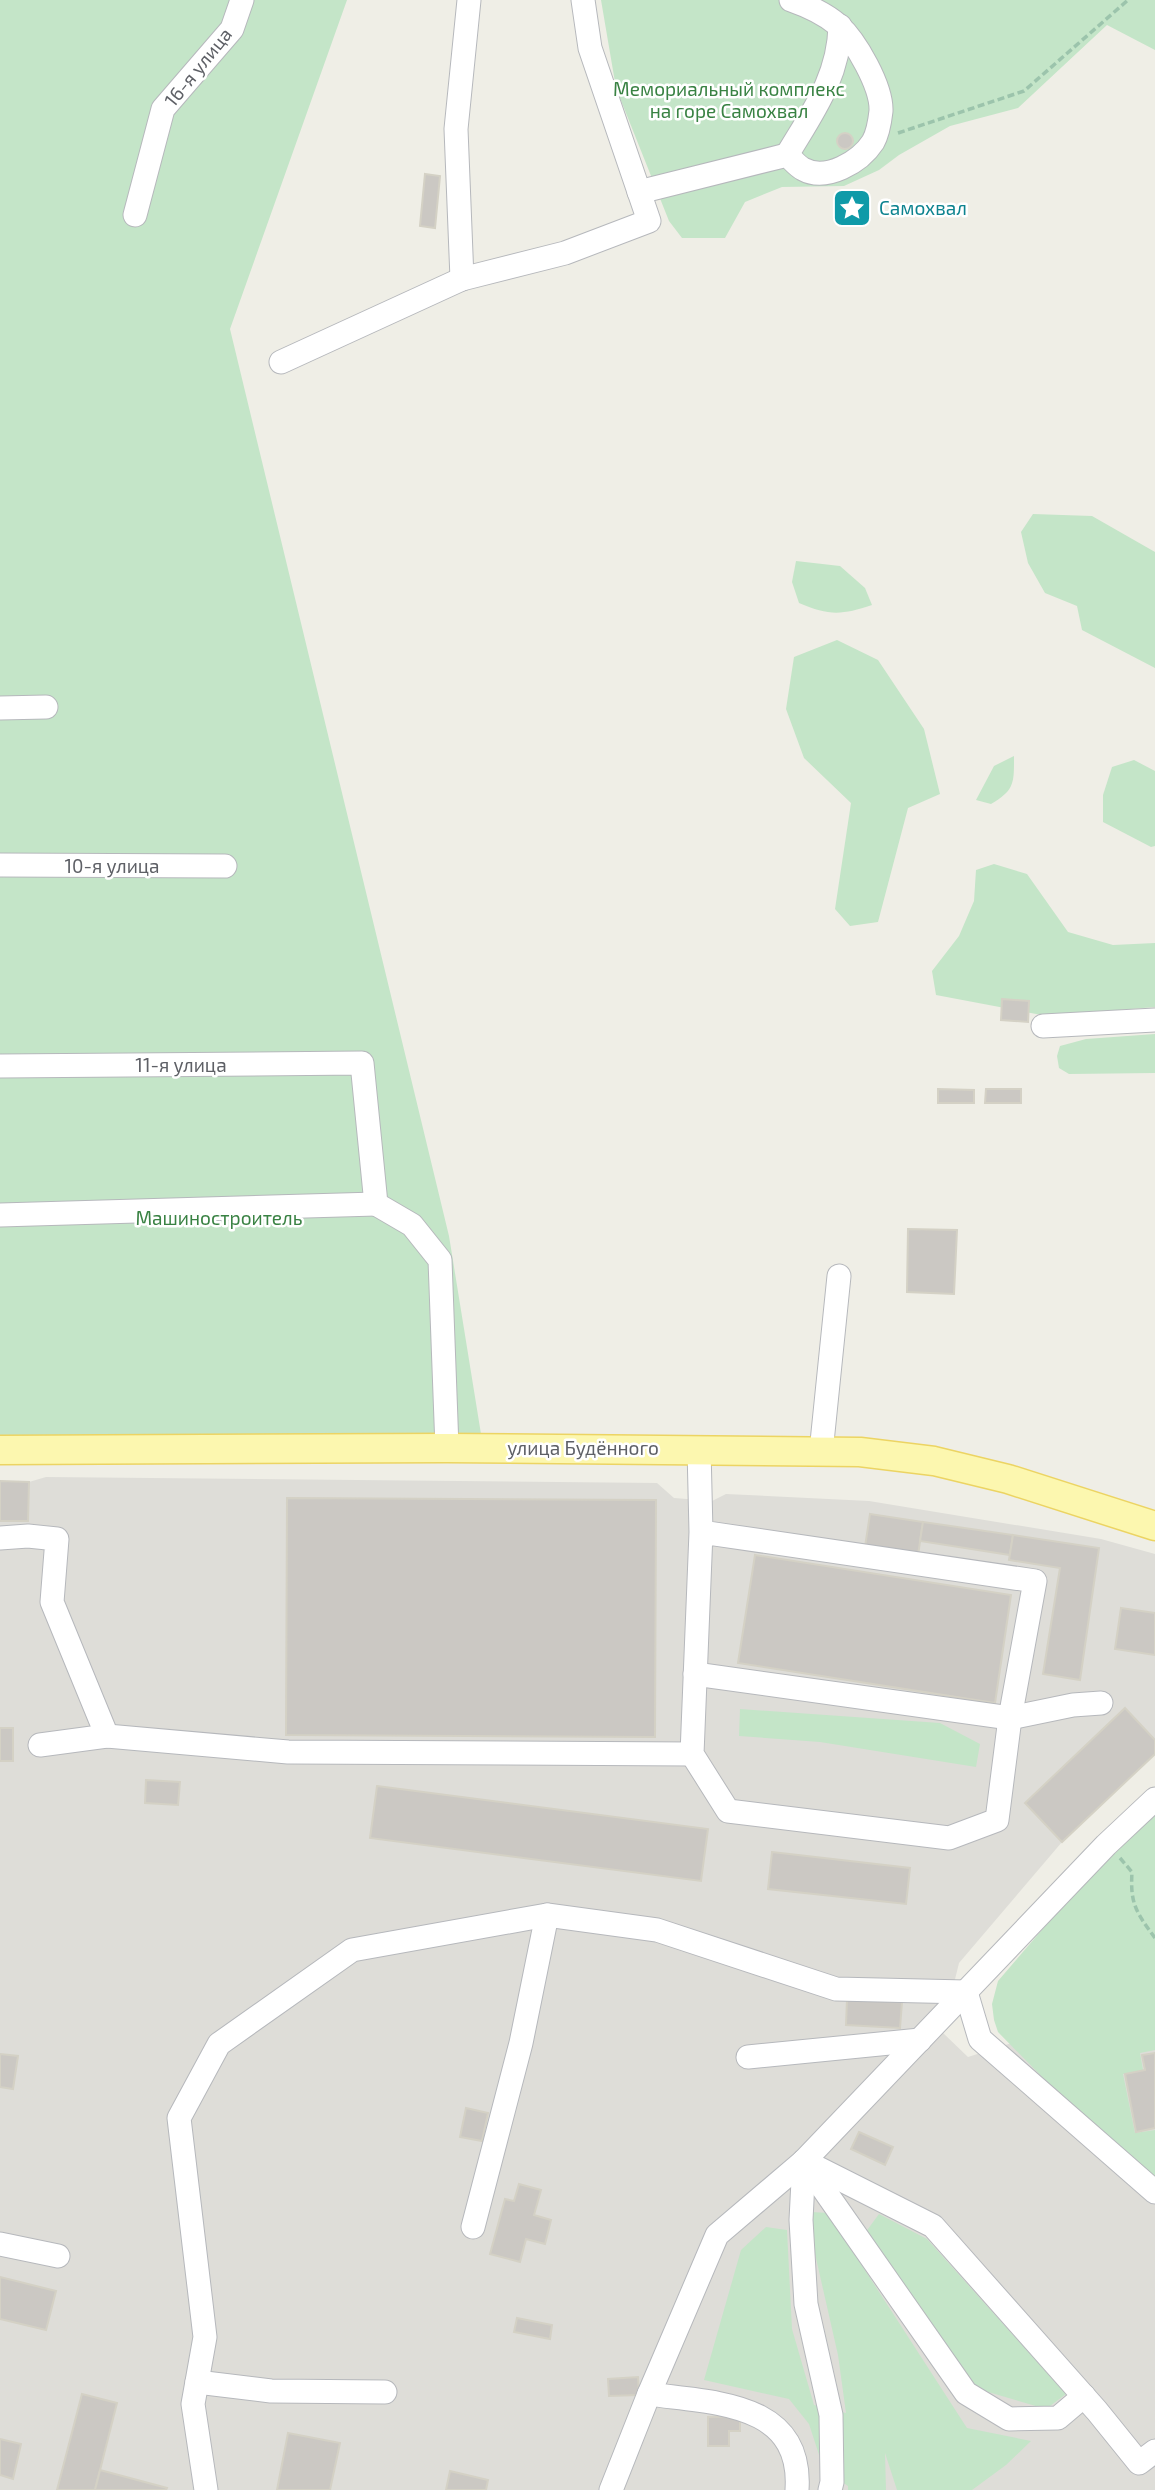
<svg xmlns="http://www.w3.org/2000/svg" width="1155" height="2490" viewBox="0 0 1155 2490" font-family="'Exo 2',sans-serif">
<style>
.industrial{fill:#deddd8}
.green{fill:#c4e5c8}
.building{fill:#cbc8c3;stroke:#d4d1c5;stroke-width:2}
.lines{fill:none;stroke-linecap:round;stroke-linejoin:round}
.minor-casing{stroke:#b6b8bc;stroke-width:25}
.major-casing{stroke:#ecd463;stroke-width:31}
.path{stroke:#9cc4ac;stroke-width:3.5;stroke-dasharray:7 3.5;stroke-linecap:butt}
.minor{stroke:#fff;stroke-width:23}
.major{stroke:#fcf7af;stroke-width:28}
.labels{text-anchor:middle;stroke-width:5;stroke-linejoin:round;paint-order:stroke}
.street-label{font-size:19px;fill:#5e6066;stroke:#fff}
.park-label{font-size:19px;fill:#398243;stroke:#fff}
.culture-label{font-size:19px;fill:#0d838f;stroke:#fff;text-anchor:start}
</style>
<rect width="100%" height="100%" fill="#efeee6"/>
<path class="industrial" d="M46,1477L657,1483L674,1498L712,1501L726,1494L869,1501L1101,1539L1155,1554V1754L1062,1842L959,1963L942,2032L968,2057L1155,1997V2490H0V1481L29,1482Z"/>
<g class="green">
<path d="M0,0H347L230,329L449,1236L481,1434L0,1442Z"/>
<path d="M601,0H1155V50L1107,25L1018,108L950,126L899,155L879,170L844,186L782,187L745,202L725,238H682L669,221L616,88Z"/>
<path d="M1033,514L1092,516L1155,552V668L1082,630L1077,606L1045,593L1028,563L1021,532Z"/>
<path d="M796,561L840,566L865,588L872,605C842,615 829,616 799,603L792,582Z"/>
<path d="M837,640L878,660L924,729L940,794L908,808L878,922L850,926L835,909L851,803L804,758L786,709L794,657Z"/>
<path d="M1014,756C1014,783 1015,790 991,804L976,800L994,766Z"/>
<path d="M1134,760L1155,771V846L1151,847L1103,822V795L1112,767Z"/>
<path d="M994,864L1027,874L1068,932L1113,945L1155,943V1007L1047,1016L936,995L932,971L959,936L974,901L976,870Z"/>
<path d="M1155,1034V1073L1069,1074L1059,1068L1057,1056L1060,1046L1086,1039Z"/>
<path d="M740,1709L940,1723L980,1744L976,1767L820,1742L739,1736Z"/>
<path d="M1155,1809V2050L1140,2053L1143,2070L1123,2074L1135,2133L1155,2130V2178L1048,2083L998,2032L994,2020L992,2004L998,1981L1071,1896Z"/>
<path d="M812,2212L828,2213L967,2428L1031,2441L1006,2465L972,2490H897L885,2453L886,2490H848V2486L824,2470L809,2424L789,2399L704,2380L741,2250L766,2227L787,2230L792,2329L814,2405L846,2413L838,2355L813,2245Z"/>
<path d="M879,2214L927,2239L1066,2394L1046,2409L978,2389L865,2233Z"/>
</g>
<g class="building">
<circle cx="845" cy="141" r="8"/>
<path d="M425,174L440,176L435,228L420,226Z"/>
<path d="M1002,999L1029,1001L1028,1022L1001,1020Z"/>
<path d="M938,1089L974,1090V1103H938Z"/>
<path d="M986,1089H1021V1103H985Z"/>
<path d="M908,1229L957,1230L954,1294L907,1292Z"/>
<path d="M0,1481L29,1482L28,1521H0Z"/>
<path d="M287,1498L656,1500L655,1737L286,1735Z"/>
<path d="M870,1514L923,1522L918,1555L865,1547Z"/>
<path d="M923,1522L1013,1535L1010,1555L920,1541Z"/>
<path d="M1013,1535L1099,1548L1080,1680L1043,1674L1060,1568L1009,1560Z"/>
<path d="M755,1555L1011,1595L995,1703L738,1663Z"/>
<path d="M1121,1608L1155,1613V1655L1115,1649Z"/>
<path d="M1125,1708L1155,1740V1754L1062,1842L1025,1803Z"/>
<rect x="0" y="1728" width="13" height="33"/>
<path d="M146,1780L180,1782L178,1805L145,1803Z"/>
<path d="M377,1786L708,1829L701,1881L370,1838Z"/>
<path d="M772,1852L910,1868L906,1904L768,1889Z"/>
<path d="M847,1999L902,2002L900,2028L846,2025Z"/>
<path d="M1155,2053V2128L1136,2132L1125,2074L1145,2070L1142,2055Z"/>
<path d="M0,2054L18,2056L13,2089L0,2087Z"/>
<path d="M466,2108L488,2113L482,2141L460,2137Z"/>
<path d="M859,2132L893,2147L885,2165L851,2149Z"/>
<path d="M519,2184L541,2190L534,2215L551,2220L545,2244L526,2239L520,2262L490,2254L505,2199L514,2201Z"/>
<path d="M0,2277L56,2291L46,2330L0,2319Z"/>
<path d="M517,2318L552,2325L550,2339L514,2332Z"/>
<path d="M638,2377L639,2395L609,2396L608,2379Z"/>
<path d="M82,2394L117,2403L95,2490H57Z"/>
<path d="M740,2416V2431H729V2446H708V2417Z"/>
<path d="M288,2433L340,2443L330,2490H277Z"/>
<path d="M0,2439L21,2444L13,2479L0,2475Z"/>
<path d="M100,2470L167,2488L166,2490H95Z"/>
<path d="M450,2471L488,2480L486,2490H446Z"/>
</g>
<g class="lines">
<g class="minor-casing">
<g id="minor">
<path d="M787,155C812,113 839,77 840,26"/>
<path d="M639,192L787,155C792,159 797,166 803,169C826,182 860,162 873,142C877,135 880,120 881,111C882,87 856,41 838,25C824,13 808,6 791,0"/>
<path d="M135,215L163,109L232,29L242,0"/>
<path d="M462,279L456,129L469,0"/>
<path d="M281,362L462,279L565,253L649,221L590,48L583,0"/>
<path d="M0,708L46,707"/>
<path d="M0,865L225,866"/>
<path d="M1043,1026L1155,1020"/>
<path d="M0,1066L362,1063L376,1204L412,1225L440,1260L447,1448"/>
<path d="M0,1215L376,1204"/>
<path d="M699,1449L701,1532L692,1754L728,1811L949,1838L997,1820L1010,1718L1035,1581L701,1532"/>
<path d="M821,1452L839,1276"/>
<path d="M0,1538L28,1536L57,1539L52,1602L107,1736"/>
<path d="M695,1674L1010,1718L1073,1705L1101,1703"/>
<path d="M40,1745L107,1736L288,1752L692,1754"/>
<path d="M748,2057L920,2040"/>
<path d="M804,2161L933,2226L1097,2411L1139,2463L1155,2451"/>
<path d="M804,2161L801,2220L806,2304L831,2415L832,2482L830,2490"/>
<path d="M806,2164L966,2393L1009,2419L1058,2418L1084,2396"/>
<path d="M473,2227L521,2043L547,1915"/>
<path d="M0,2244L58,2256"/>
<path d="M197,2382L271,2391L385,2392"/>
<path d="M649,2394C712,2403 803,2401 797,2490"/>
<path d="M206,2490L193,2404L205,2337L179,2118L219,2044L352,1950L547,1915L657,1930L836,1989L966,1992L980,2039L1155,2192"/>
<path d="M611,2490L649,2394L717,2235L804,2161L1106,1845L1155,1799"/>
</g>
</g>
<g class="major-casing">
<path id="major" d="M0,1450L447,1448L860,1452L934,1461L1008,1479L1155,1526"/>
</g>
<g class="path">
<path d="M898,133L1024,91L1128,0"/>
<path d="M1120,1858L1132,1872C1130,1904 1136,1912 1155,1938"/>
</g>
<use href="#minor" class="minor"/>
<use href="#major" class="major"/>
</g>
<defs>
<g id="sight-square" transform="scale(2.0125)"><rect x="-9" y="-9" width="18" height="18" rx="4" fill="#0f9aa8" stroke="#fff"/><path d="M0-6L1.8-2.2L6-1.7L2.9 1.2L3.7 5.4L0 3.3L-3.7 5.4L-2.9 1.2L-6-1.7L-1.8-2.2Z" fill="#fff"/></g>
</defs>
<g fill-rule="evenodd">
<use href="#sight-square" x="852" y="208"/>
</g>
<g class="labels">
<g class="street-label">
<text transform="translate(198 67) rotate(-51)" y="7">16-я улица</text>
<text x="112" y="873">10-я улица</text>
<text x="181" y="1072">11-я улица</text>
<text x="583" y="1455">улица Будённого</text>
</g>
<g class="park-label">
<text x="729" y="96">Мемориальный комплекс<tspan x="729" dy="22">на горе Самохвал</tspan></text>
<text x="219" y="1225">Машиностроитель</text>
</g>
<g class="culture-label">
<text x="879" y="215">Самохвал</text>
</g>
</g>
</svg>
